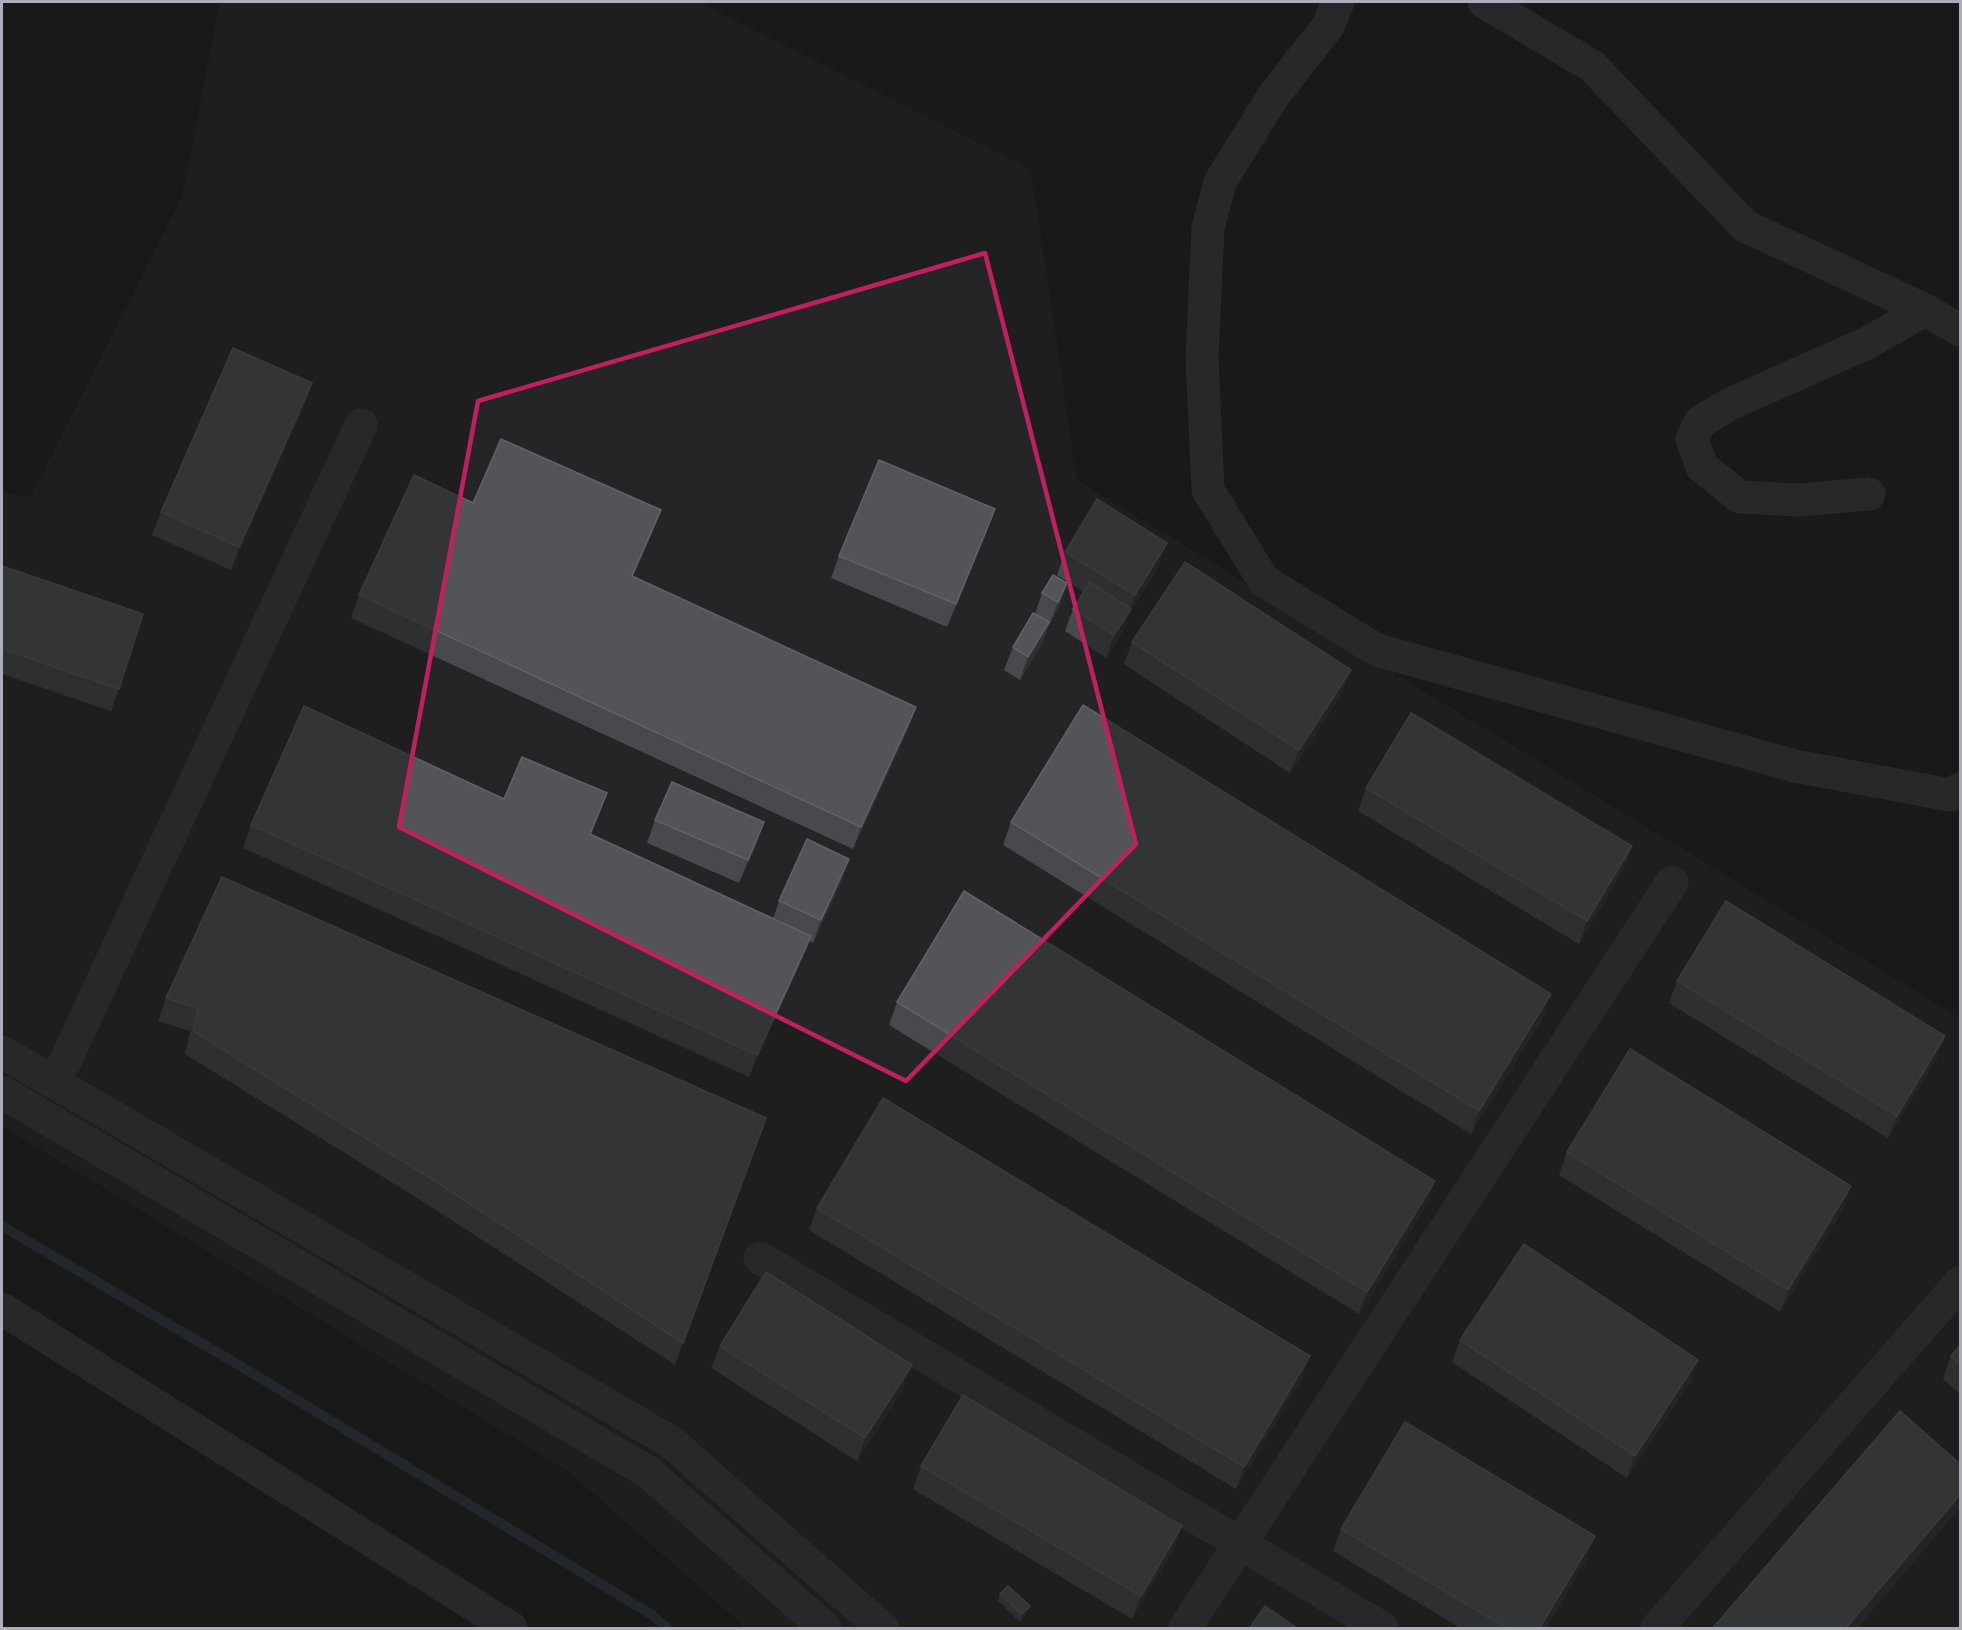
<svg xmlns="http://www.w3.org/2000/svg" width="1962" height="1630" viewBox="0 0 1962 1630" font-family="'Fira Sans',sans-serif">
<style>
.built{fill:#252527}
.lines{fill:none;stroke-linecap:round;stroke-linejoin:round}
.stream{stroke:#2f353e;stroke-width:10}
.minor{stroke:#3a3a3f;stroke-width:33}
.wall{fill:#48494c}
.shaded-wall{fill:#303133}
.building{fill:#525458;stroke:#606267;stroke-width:1.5}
.marked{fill:none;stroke:#c12060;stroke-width:4.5;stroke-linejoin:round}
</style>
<rect width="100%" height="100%" fill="#19191a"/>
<path class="built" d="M220,2H698L1031,169L1077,480L1960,1018V1628H746L568,1471L2,1126V492L30,497L182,197Z"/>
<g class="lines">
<path class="stream" d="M2,1226L257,1376L652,1615L667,1628"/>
<g class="minor">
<path d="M1338,2L1328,26L1274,95L1220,182L1208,228L1202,357L1208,490L1264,581L1377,650L1795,766L1950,795L1960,789"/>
<path d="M1484,2L1592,66L1745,226L1925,310L1960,330"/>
<path d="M1869,494L1800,500L1740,497L1702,467L1692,439L1700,422L1730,404L1865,344L1925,310"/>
<path d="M2,1052L671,1442L882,1628"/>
<path d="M55,1083L361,425"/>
<path d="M2,1092L648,1472L825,1628"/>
<path d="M760,1258L1382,1628"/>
<path d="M2,1309L511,1628"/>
<path d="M1185,1628L1672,882"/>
<path d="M1657,1628L1960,1283"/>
</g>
</g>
<g class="wall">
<path d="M304,406L231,570L152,535L161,512Z"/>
<path d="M473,503L652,533L633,576L916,707L908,729L853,849L351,618L359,595Z"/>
<path d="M987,532L947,627L831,578L839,556Z"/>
<path d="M1065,552L1159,565L1129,614L1123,631L1106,658L1065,631L1073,609L1084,592L1057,575Z"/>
<path d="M2,566L119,689L111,711L2,674Z"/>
<path d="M1067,583L1059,606L1049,625V624L1041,645L1020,680L1004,670L1013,647L1035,614L1042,593Z"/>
<path d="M1132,642L1342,693L1290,773L1124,664Z"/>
<path d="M1366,788L1632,846L1624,868L1579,944L1358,811Z"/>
<path d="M607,793L591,835L773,919L779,901L841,882L813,943L809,941L802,959L749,1077L243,848L251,825Z"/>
<path d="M655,820L764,822L756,845L739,883L647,843Z"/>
<path d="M1011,822L1543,1017L1471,1134L1003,845Z"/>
<path d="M1677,981L1945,1036L1936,1059L1888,1138L1669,1003Z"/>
<path d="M166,998L766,1118L675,1365L430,1206L185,1054L190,1031L158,1021Z"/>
<path d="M897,1002L1435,1181L1427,1204L1359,1314L889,1025Z"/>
<path d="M1567,1152L1851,1186L1843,1209L1780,1312L1559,1175Z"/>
<path d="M817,1208L1302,1379L1236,1489L809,1230Z"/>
<path d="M1460,1340L1698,1360L1690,1382L1627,1478L1452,1362Z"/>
<path d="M1960,1345V1394L1943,1379L1951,1356Z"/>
<path d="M720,1346L904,1387L857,1461L711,1368Z"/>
<path d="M921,1466L1182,1526L1174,1548L1132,1619L913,1489Z"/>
<path d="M1341,1529L1595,1536L1587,1558L1545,1629H1462L1333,1551Z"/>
<path d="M1000,1594L1027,1613L1020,1622L998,1601Z"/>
</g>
<g class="shaded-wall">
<path d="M312,383L304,406L231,570L239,547Z"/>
<path d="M995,509L987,532L947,627L956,604Z"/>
<path d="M661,510L652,533L623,598L632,576Z"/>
<path d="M1167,543L1159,565L1129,614L1123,631L1106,658L1114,635L1129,612L1135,595Z"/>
<path d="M1067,583L1059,606L1049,625L1058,602Z"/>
<path d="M1049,622L1041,645L1020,680L1028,657Z"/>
<path d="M1351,670L1342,693L1290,773L1299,750Z"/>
<path d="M916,707L908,729L853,849L861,827Z"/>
<path d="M607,793L599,816L581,857L590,834Z"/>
<path d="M764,822L756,845L739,883L748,860Z"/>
<path d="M1632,846L1624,868L1579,944L1587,921Z"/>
<path d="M849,859L841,882L813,943L821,920Z"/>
<path d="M811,936L802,959L749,1077L757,1055Z"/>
<path d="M1551,994L1543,1017L1471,1134L1479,1111Z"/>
<path d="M1945,1036L1936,1059L1888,1138L1897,1116Z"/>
<path d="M1435,1181L1427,1204L1359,1314L1367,1292Z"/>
<path d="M1851,1186L1843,1209L1780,1312L1788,1290Z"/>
<path d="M1310,1356L1302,1379L1236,1489L1244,1467Z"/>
<path d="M1698,1360L1690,1382L1627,1478L1635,1456Z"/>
<path d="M912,1365L904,1387L857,1461L865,1438Z"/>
<path d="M1960,1495V1508L1857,1629H1845Z"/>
<path d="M1182,1526L1174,1548L1132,1619L1141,1596Z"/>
<path d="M1595,1536L1587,1558L1545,1629H1539Z"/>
<path d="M1030,1606L1027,1613L1020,1622L1022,1614Z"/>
</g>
<g class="building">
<path d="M233,348L312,383L239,547L161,512Z"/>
<path d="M501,439L661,510L632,576L916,707L861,827L359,595L414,475L473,503Z"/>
<path d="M879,460L995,509L956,604L839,556Z"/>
<path d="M1097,499L1167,543L1135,595L1065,552Z"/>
<path d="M1185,562L1351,670L1299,750L1132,642Z"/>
<path d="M2,566L143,614L119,689L2,649Z"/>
<path d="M1053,575L1067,583L1058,602L1042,593Z"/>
<path d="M1090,582L1131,609L1114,635L1073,609Z"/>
<path d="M1033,613L1049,622L1028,657L1013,647Z"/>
<path d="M1083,705L1551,994L1479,1111L1011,822Z"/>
<path d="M304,706L504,799L522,757L607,793L590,834L811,936L757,1055L251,825Z"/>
<path d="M1411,713L1632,846L1587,921L1366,788Z"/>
<path d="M672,782L764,822L748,860L655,820Z"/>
<path d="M807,839L849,859L821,920L779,901Z"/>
<path d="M222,877L766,1118L683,1343L438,1183L193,1031L198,1008L166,998Z"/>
<path d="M964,891L1435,1181L1367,1292L897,1002Z"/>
<path d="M1726,901L1945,1036L1897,1116L1677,981Z"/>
<path d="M1630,1049L1851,1186L1788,1290L1567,1152Z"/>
<path d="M883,1098L1310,1356L1244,1467L817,1208Z"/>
<path d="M1524,1244L1698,1360L1635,1456L1460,1340Z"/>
<path d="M766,1272L912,1365L865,1438L720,1346Z"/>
<path d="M1960,1345V1364L1951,1356Z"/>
<path d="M963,1395L1182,1526L1141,1596L921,1466Z"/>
<path d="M1900,1411L1960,1464V1495L1845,1629H1712Z"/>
<path d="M1405,1422L1595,1536L1539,1629H1508L1341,1529Z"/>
<path d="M1008,1586L1030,1606L1022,1614L1000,1594Z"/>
<path d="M1265,1606L1298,1629H1249Z"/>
</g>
<path d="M0 0H1962V1630H0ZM985,253L1136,844L906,1081L399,827L478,401Z" fill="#19191a" fill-opacity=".55" fill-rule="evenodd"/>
<path class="marked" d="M985,253L1136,844L906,1081L399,827L478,401Z"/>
<rect width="1962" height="1630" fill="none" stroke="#acaeb9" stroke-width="6"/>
</svg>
